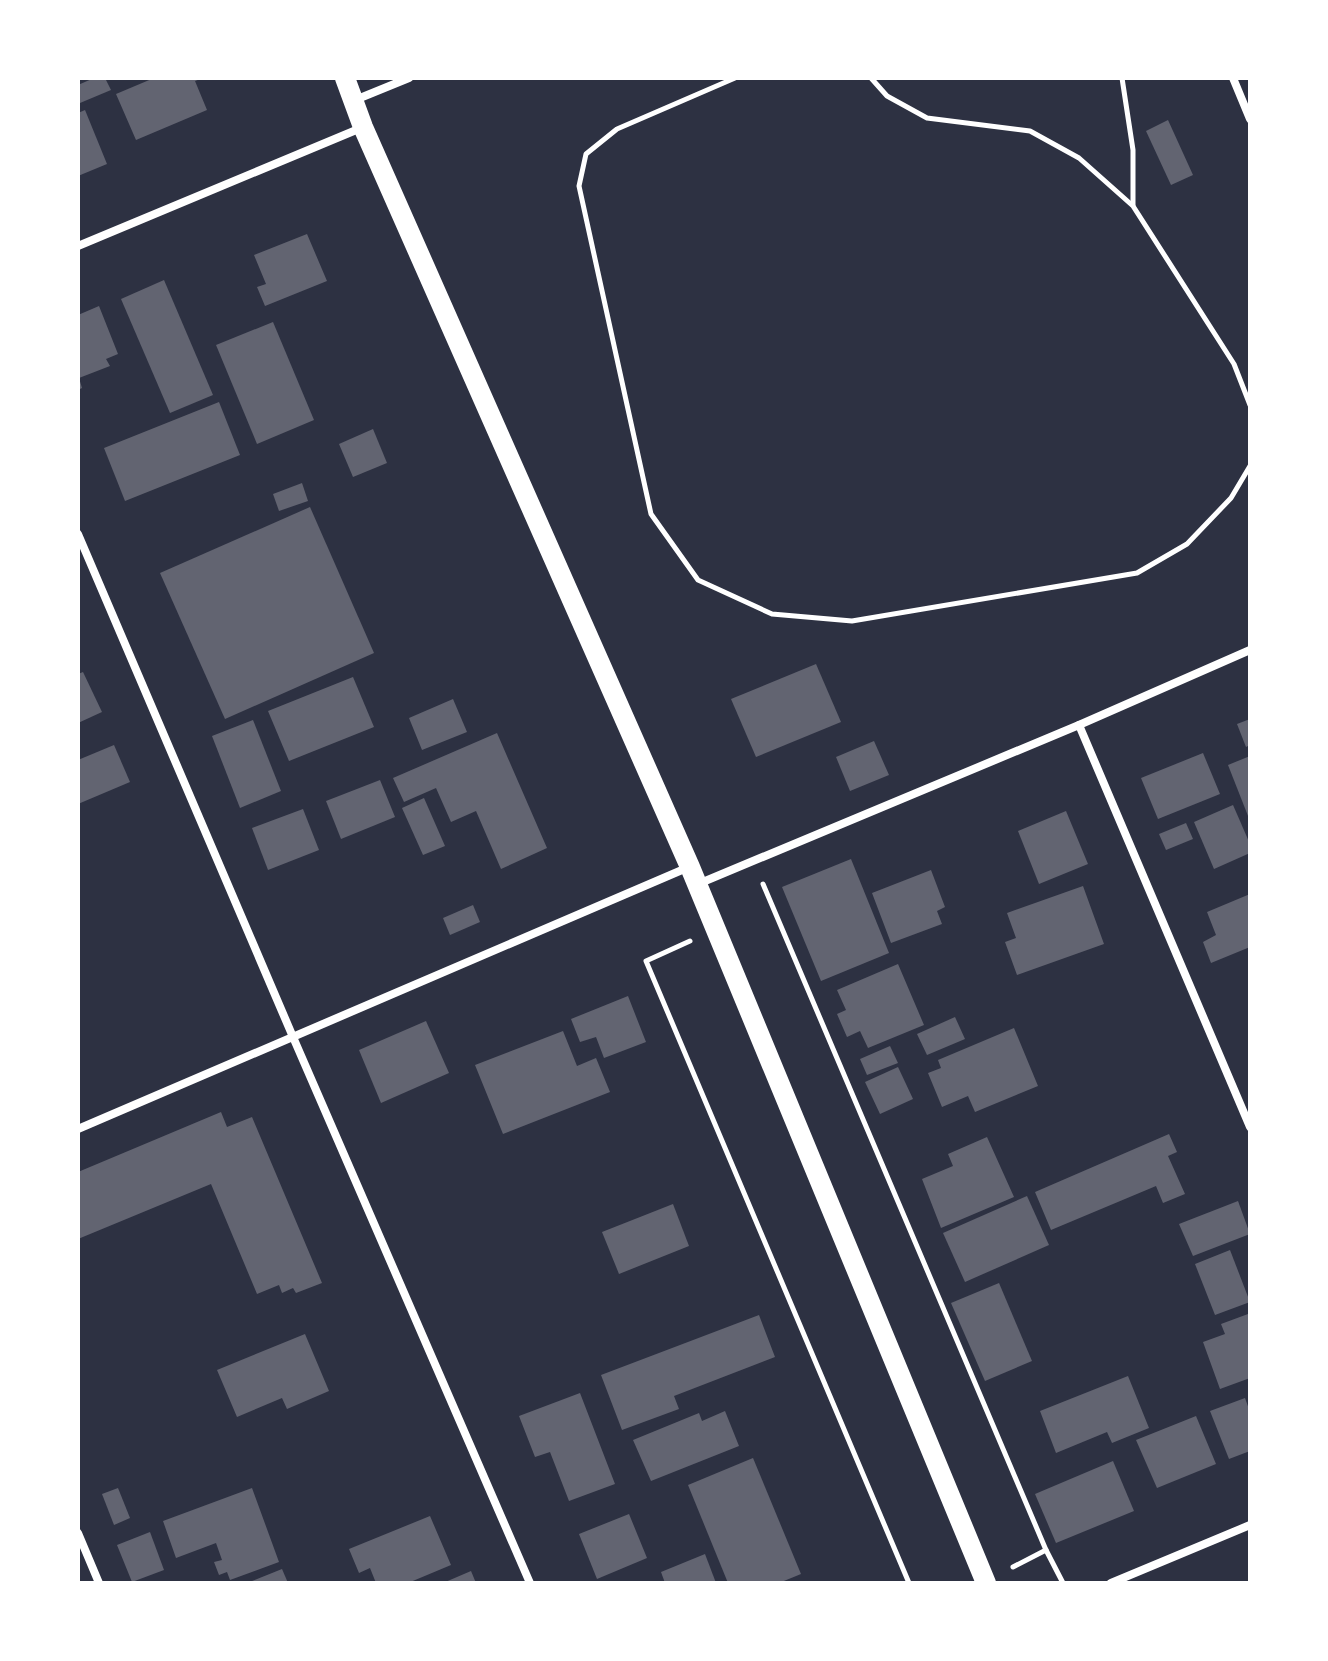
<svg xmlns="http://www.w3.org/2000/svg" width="1328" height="1661" viewBox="0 0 1328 1661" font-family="'Varela Round',sans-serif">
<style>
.building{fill:#626471}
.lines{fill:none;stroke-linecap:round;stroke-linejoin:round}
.path{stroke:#fff;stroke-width:5}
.minor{stroke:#fff;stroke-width:8}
.primary{stroke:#fff;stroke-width:20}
</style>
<rect width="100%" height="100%" fill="#2d3142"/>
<g class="building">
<path d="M94,78H105L111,90L80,103L78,99V85Z"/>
<path d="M154,78H203L195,81L207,110L136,140L116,94Z"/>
<path d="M85,110L107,164L78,176V113Z"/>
<path d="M1168,120L1193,175L1171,185L1146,131Z"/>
<path d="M307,234L327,281L265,306L257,287L266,284L254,255Z"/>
<path d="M164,280L213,395L170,413L121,299Z"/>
<path d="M99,306L118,354L106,359L110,366L79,378L82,388L78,390V315Z"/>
<path d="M273,322L314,420L257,444L216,345Z"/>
<path d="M219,402L240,455L125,501L104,448Z"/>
<path d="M373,429L387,463L353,477L339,444Z"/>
<path d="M302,483L308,501L279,511L273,494Z"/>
<path d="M310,507L374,653L225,719L160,573Z"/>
<path d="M816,664L841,722L756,757L731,699Z"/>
<path d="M83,672L102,712L78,723V674Z"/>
<path d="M353,677L374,727L289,761L268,711Z"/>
<path d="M453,699L467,732L422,750L409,718Z"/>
<path d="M1250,719V745L1246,747L1237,724Z"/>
<path d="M253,720L281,791L240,808L212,736Z"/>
<path d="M497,733L547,848L501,869L476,811L451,822L436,788L404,802L393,778Z"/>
<path d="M874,741L889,775L850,791L836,757Z"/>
<path d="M114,745L130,782L78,804V760Z"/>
<path d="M1203,753L1220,794L1158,819L1141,778Z"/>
<path d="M1250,756V821L1228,765Z"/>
<path d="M380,780L395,817L341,839L326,801Z"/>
<path d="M424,798L445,846L423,855L402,808Z"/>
<path d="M1233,805L1250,844V853L1214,869L1194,822Z"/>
<path d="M303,809L319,850L268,870L252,828Z"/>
<path d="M1066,811L1088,864L1039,884L1018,831Z"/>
<path d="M1186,823L1193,839L1166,850L1159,834Z"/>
<path d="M851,859L889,953L821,981L782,887Z"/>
<path d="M931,870L945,907L937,911L942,924L891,943L872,893Z"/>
<path d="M1083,886L1104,944L1017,975L1005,942L1016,938L1007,913Z"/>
<path d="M1250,894V947L1211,963L1203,942L1216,935L1207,912Z"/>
<path d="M473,905L480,922L450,935L443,918Z"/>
<path d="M898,964L924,1025L868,1048L860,1031L847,1037L837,1014L846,1010L837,990Z"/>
<path d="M628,996L646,1042L604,1058L596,1037L580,1042L571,1019Z"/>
<path d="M955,1017L965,1039L927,1055L917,1034Z"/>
<path d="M426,1021L449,1073L381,1103L359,1050Z"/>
<path d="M1014,1028L1038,1086L975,1112L968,1096L942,1107L928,1073L941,1068L938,1060Z"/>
<path d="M563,1031L577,1066L596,1058L610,1092L503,1134L475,1065Z"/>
<path d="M890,1046L898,1063L867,1075L860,1059Z"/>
<path d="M898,1067L913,1099L880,1114L865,1082Z"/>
<path d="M221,1112L227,1127L252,1117L322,1283L296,1293L293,1288L282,1293L279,1285L257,1294L211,1184L78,1239V1172Z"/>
<path d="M1169,1134L1177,1152L1168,1156L1185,1194L1163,1203L1156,1186L1051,1230L1035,1192Z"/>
<path d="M987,1137L1014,1197L941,1228L922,1179L953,1166L948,1154Z"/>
<path d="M1027,1196L1049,1245L965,1282L943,1233Z"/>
<path d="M1238,1201L1250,1234L1193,1256L1179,1224Z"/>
<path d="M673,1204L689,1246L619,1274L602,1232Z"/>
<path d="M1230,1250L1250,1302L1215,1315L1195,1264Z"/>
<path d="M999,1283L1032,1361L985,1381L951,1303Z"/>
<path d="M1248,1314L1250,1320V1378L1220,1389L1203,1342L1225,1334L1221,1324Z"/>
<path d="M759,1315L775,1357L674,1396L679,1409L622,1430L601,1375Z"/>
<path d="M305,1334L329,1391L287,1409L282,1398L237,1417L217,1370Z"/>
<path d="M1128,1376L1149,1428L1112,1443L1107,1432L1056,1453L1040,1411Z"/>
<path d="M580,1393L615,1484L569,1501L550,1452L535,1457L519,1416Z"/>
<path d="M1245,1398L1250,1412V1451L1229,1459L1210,1411Z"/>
<path d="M725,1411L739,1446L651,1481L633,1440L699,1413L702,1421Z"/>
<path d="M1196,1416L1216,1464L1157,1488L1136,1440Z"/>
<path d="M753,1458L801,1574L779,1583H728L688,1485Z"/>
<path d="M1113,1461L1134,1511L1056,1543L1035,1494Z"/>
<path d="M118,1488L130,1518L114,1525L102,1494Z"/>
<path d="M252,1488L279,1562L230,1580L227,1572L219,1575L214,1562L222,1560L216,1543L176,1558L163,1521Z"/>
<path d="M629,1514L647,1558L597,1579L579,1534Z"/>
<path d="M430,1516L451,1565L408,1583H376L370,1568L359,1573L349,1549Z"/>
<path d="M150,1532L164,1570L132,1582L117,1545Z"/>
<path d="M705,1554L716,1583H665L661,1572Z"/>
<path d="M282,1569L288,1583H247Z"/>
<path d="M471,1571L476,1583H443Z"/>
</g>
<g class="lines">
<g class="path">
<path d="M735,78L617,129L586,154L579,186L651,514L698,580L772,614L852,621L1137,573L1187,544L1231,498L1250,466"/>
<path d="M871,78L887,96L927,118L1030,131L1079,158L1133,206L1234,364L1250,405"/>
<path d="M1122,78L1133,150V205"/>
<path d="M763,884L1046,1550L1063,1583"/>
<path d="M690,941L646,961L909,1583"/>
<path d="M1013,1567L1046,1550"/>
</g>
<g class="minor">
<path d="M1233,78L1250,119"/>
<path d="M355,100L409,78"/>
<path d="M78,246L361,128"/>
<path d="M78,534L293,1037L530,1583"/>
<path d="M1079,725L1250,1127"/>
<path d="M698,884L1079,725L1250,650"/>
<path d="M78,1129L689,867"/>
<path d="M78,1533L99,1583"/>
<path d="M1111,1583L1250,1525"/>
</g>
<path class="primary" d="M345,78L363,127L690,867L986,1583"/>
</g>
<rect width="1328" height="1661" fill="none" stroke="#ffffff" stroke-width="160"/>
</svg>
